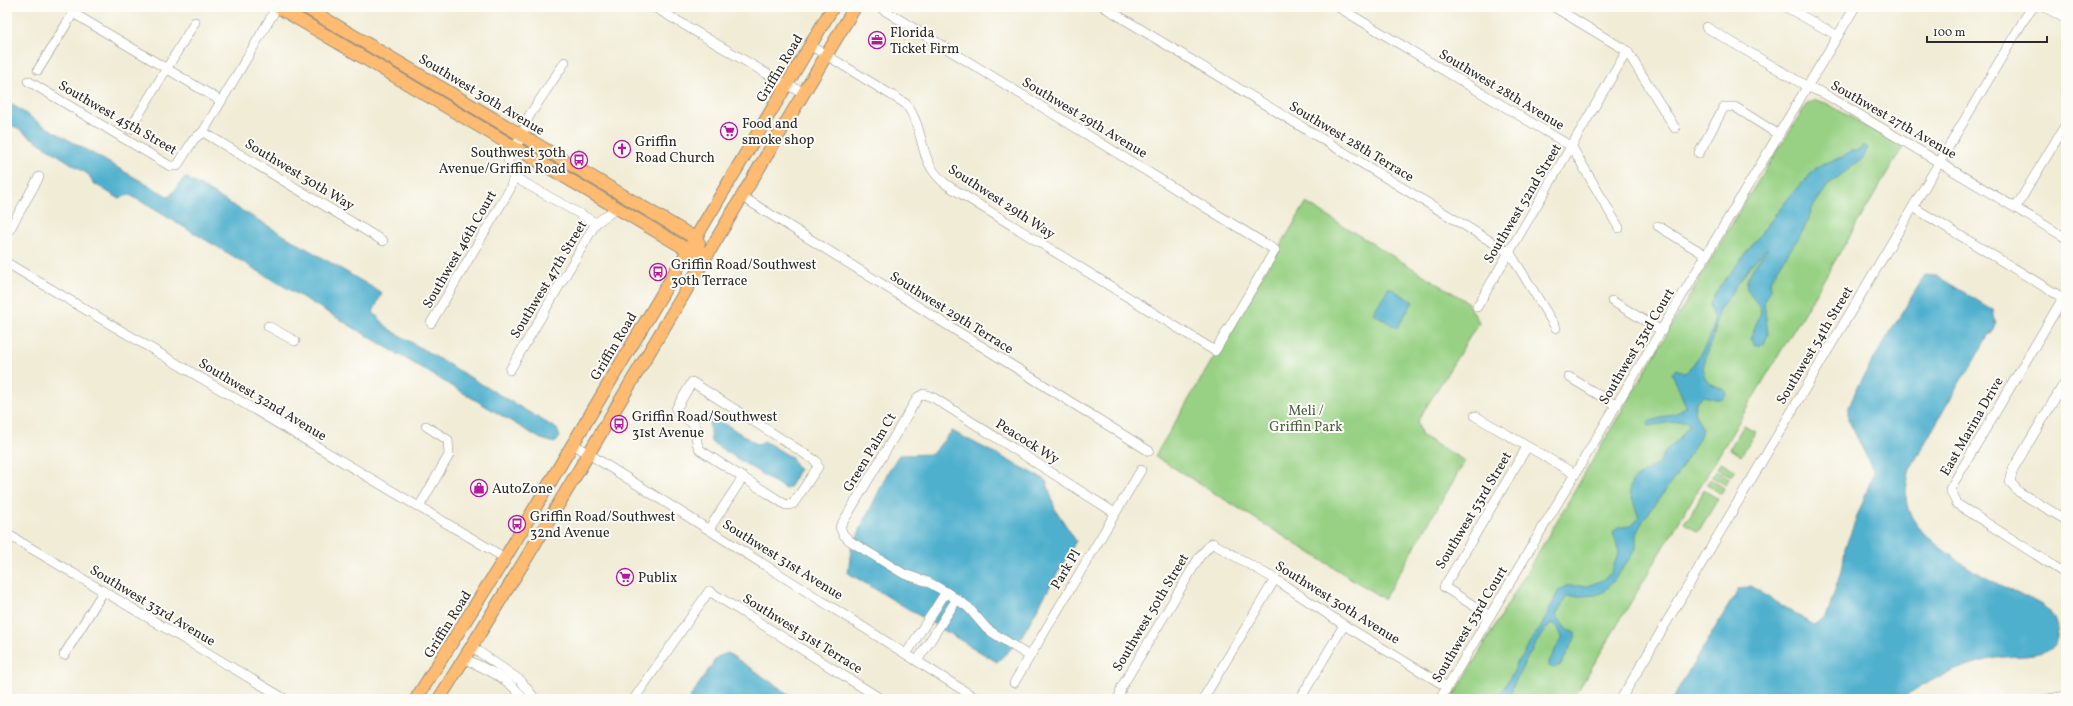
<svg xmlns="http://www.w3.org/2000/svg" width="2073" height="706" viewBox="0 0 2073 706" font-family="Vollkorn,serif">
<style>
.green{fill:#98d184;stroke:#627e58}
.water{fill:#4fb0ce;stroke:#3d6e7c}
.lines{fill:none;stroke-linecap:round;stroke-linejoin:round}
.minor-casing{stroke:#8e8c80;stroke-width:10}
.major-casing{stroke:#8e8c80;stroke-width:14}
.minor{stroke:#fff;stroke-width:9}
.major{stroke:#febb71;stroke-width:12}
.labels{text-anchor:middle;stroke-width:4;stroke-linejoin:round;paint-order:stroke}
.poi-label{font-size:14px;fill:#2b2b2b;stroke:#fdfcf7;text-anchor:start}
.street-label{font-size:14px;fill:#2b2b2b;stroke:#fdfcf7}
.park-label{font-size:14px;fill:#4c5d46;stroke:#fdfcf7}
</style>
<rect width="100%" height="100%" fill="#fdfcf7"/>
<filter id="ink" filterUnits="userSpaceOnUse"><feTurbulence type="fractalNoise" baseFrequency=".025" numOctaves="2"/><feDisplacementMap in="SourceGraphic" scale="8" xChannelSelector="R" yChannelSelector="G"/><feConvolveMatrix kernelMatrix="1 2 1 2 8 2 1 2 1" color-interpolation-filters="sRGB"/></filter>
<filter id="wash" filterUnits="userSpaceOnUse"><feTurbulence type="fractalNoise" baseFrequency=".012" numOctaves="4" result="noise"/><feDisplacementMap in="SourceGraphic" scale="16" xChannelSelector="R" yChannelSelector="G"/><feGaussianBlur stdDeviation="0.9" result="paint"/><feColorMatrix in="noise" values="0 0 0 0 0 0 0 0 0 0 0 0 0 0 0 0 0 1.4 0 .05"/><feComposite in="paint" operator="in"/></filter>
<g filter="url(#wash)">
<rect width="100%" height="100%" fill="#f1ecd6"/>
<g class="green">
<path d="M1815,100L1826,103L1903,147L1573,699H1452L1743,205L1806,105Z"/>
<path d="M1306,203L1466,301L1479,322L1417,422L1422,436L1465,461L1384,599L1155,456Z"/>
<path d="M1744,425L1756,431L1741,456L1730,449Z"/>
<path d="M1721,462L1735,470L1731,476L1717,468Z"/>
<path d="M1716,470L1729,479L1726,485L1712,477Z"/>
<path d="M1710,479L1724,488L1721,494L1707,485Z"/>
<path d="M1704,490L1718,499L1698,532L1684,523L1688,517L1689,518Z"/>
</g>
<g class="water">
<path d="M7,101L41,124L169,197L185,177L382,293L373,312L389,329L557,429L560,437L555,443L541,439L130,195L118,198L93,183L89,175L7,122Z"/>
<path d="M1863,145L1868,148L1863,158L1829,184L1813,207L1803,231L1770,280L1771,289L1764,302L1768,334L1764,344L1755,346L1750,339L1761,312C1758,303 1752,298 1748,291C1741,280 1760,258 1767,250V248L1751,265L1718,312L1714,335L1708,349L1703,369L1705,378L1710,383L1724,390L1726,394L1724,398L1720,400L1703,396L1696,402L1694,412L1702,428L1700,437L1679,472L1644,519L1636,534V549L1616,578L1604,592L1596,595L1566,597L1556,615L1566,629L1575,633V638L1561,665L1553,668L1549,666V662L1562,637L1557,626L1552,623C1541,629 1512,685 1508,699H1488L1501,693L1515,669L1516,662L1522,658L1534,635L1540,629L1559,590L1566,586H1587L1603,580L1611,573L1619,552L1613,533C1617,526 1624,527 1631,526L1639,518L1630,493V487L1633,480L1659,463L1667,449L1678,440L1689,425L1686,421H1677L1649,426L1648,422L1676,413L1686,406L1672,373L1676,369L1684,373C1691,372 1711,337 1713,329C1715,319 1712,313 1710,304L1715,293L1790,196L1818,166L1842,157L1850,151H1859Z"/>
<path d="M1925,275L1937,276L1993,310L1996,325L1991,334H1989L1967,373H1965L1910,469C1907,481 1905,493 1907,505C1914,539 1981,576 2010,590C2021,596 2039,601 2048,610C2055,617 2060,631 2056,641C2047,659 2022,655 2006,657C1997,657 1986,660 1976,663C1949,671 1924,683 1900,699H1672L1738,590L1751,586L1813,625L1826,618L1843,565L1845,548L1874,472L1848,419V410L1858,385Z"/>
<path d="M1389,287L1413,302L1397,328L1373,313Z"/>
<path d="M713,416L758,445L764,441L791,457L799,470L789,488L785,489L711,442L709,420Z"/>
<path d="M952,431L1046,480L1055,509L1076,541L1019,641L997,662L848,573L851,549L889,470L899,455L932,454Z"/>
<path d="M728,653L796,699H689L717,657Z"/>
</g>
</g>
<g filter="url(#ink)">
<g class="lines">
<g class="minor-casing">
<g id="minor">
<path d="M654,7L786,85L804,92"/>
<path d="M1104,7L1510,253L1556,328"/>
<path d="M1338,7L1572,147L1619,228"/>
<path d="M1554,7L1627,51L1675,128"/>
<path d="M1786,7L1838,36"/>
<path d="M2045,7L2066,19"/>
<path d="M73,13L221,101"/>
<path d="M1706,27L1808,87L1823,93L2066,238"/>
<path d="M810,45L906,104C927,131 916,162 947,185L1215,351L1275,250L879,7"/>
<path d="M38,70L77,7"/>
<path d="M28,81L170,166H177L194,139L203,132L277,7"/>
<path d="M130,129L195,22"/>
<path d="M203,132L383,241"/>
<path d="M1699,153L1724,107H1735L1779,135"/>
<path d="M573,166L580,154"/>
<path d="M514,177L596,223"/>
<path d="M741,196L1149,451"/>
<path d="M1913,207L2063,298"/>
<path d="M2016,207L2066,124"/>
<path d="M1658,226L1707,256"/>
<path d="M7,234L39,177"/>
<path d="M7,263L505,558"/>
<path d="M2066,293L1950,489L1957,504L2066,574"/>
<path d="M1612,301L1662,331"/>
<path d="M1477,307L1627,51"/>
<path d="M431,323L510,189L514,177L508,159L522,136L529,116L565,62"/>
<path d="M268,326L295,341"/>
<path d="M510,370L596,223L617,208"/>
<path d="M1569,377L1617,406"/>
<path d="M2066,380L2013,469L2010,482L2019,492L2066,520"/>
<path d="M692,382L816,461L818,467L793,504L786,505L700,450L697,443L695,425L678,413L676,409Z"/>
<path d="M1475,416L1575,474"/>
<path d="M573,444L977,699"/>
<path d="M419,507L449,455L448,440L426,426"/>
<path d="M709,529L743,477"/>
<path d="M7,534L285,699"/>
<path d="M1490,616L1444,587L1527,447"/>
<path d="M472,647L521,681L535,699"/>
<path d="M906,654L946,592"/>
<path d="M64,655L103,592"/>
<path d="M1029,656L987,629L968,607L946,592L928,582L904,574L850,541L843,534L840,527L918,397L924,394L934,398L1115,513"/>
<path d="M465,659C486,669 511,679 523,699"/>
<path d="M917,661L957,599"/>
<path d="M1014,683L1141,470"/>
<path d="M634,699L709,591L881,699"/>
<path d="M1119,699L1121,688L1200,556L1212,543L1275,579L1344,625L1447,687"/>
<path d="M1203,699L1275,579"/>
<path d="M1300,699L1344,625"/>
<path d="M1440,699L1855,7"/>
<path d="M1621,699L2025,18L2033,7H2035"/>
<path d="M2048,699L2066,696"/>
</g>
</g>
<g class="major-casing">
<g id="major">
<path d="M278,7L688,250L707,253"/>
<path d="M305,7L695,238L699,243"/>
<path d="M416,699L505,558L833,7"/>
<path d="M439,699L527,557L855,7"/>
</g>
</g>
<use href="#minor" class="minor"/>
<use href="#major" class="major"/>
</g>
</g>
<defs>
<g id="office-ring" transform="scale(0.9)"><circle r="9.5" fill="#fdfcf7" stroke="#b5179e" stroke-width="1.5"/><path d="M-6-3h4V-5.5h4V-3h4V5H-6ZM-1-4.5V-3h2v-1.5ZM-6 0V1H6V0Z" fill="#b5179e"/></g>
<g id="supermarket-ring" transform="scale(0.9)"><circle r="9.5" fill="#fdfcf7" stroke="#b5179e" stroke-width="1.5"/><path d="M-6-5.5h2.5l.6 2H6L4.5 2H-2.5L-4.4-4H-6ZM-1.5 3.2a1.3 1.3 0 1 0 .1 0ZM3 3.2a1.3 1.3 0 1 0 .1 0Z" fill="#b5179e"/></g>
<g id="church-ring" transform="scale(0.9)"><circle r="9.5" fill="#fdfcf7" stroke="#b5179e" stroke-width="1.5"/><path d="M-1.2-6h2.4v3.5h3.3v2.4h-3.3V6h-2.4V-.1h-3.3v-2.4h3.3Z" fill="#b5179e"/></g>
<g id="bus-ring" transform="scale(0.9)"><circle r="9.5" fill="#fdfcf7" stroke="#b5179e" stroke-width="1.5"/><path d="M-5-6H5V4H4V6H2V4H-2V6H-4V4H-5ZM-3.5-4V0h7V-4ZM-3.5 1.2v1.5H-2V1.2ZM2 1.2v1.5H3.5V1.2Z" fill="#b5179e"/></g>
<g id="shop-ring" transform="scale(0.9)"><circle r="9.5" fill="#fdfcf7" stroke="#b5179e" stroke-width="1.5"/><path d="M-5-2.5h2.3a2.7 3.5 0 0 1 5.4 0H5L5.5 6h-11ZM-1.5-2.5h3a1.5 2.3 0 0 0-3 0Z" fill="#b5179e"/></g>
</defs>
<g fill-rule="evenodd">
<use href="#office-ring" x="877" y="40"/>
<use href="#supermarket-ring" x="729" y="131"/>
<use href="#church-ring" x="622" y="149"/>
<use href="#bus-ring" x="579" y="160"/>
<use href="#bus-ring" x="658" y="272"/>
<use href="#bus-ring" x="619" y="424"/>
<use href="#shop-ring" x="479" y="488"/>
<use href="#bus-ring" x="517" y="524"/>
<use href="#supermarket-ring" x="625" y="577"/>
</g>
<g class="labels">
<g class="poi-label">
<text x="890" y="37">Florida<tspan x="890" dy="16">Ticket Firm</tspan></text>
<text x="742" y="128">Food and<tspan x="742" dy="16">smoke shop</tspan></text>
<text x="635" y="146">Griffin<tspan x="635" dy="16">Road Church</tspan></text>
<text x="566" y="157" text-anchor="end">Southwest 30th<tspan x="566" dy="16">Avenue/Griffin Road</tspan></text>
<text x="671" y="269">Griffin Road/Southwest<tspan x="671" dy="16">30th Terrace</tspan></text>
<text x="632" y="421">Griffin Road/Southwest<tspan x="632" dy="16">31st Avenue</tspan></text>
<text x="492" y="493">AutoZone</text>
<text x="530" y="521">Griffin Road/Southwest<tspan x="530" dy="16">32nd Avenue</tspan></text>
<text x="638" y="582">Publix</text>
</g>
<g class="street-label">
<text transform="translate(779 68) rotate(-59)" y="5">Griffin Road</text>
<text transform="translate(1502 89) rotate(31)" y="5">Southwest 28th Avenue</text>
<text transform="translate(482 94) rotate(31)" y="5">Southwest 30th Avenue</text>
<text transform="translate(118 117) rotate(30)" y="5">Southwest 45th Street</text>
<text transform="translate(1085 117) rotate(31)" y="5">Southwest 29th Avenue</text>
<text transform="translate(1894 119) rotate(30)" y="5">Southwest 27th Avenue</text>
<text transform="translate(1352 141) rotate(31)" y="5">Southwest 28th Terrace</text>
<text transform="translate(300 174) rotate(31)" y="5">Southwest 30th Way</text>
<text transform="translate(1002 201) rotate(33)" y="5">Southwest 29th Way</text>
<text transform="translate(1522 203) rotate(-59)" y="5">Southwest 52nd Street</text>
<text transform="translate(459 249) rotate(-60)" y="5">Southwest 46th Court</text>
<text transform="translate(548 279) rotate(-59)" y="5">Southwest 47th Street</text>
<text transform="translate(952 312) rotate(32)" y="5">Southwest 29th Terrace</text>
<text transform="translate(1814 345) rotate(-59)" y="5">Southwest 54th Street</text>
<text transform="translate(613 346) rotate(-59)" y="5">Griffin Road</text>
<text transform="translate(1636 346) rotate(-59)" y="5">Southwest 53rd Court</text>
<text transform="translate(263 399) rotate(31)" y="5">Southwest 32nd Avenue</text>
<text transform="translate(1971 426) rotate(-60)" y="5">East Marina Drive</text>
<text transform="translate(1028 441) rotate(32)" y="5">Peacock Wy</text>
<text transform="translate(869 452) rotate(-59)" y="5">Green Palm Ct</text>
<text transform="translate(1473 510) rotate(-59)" y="5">Southwest 53rd Street</text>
<text transform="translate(783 559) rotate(32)" y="5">Southwest 31st Avenue</text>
<text transform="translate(1065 569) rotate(-59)" y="5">Park Pl</text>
<text transform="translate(1338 602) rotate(32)" y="5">Southwest 30th Avenue</text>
<text transform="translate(153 605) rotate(31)" y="5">Southwest 33rd Avenue</text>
<text transform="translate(1150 612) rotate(-59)" y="5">Southwest 50th Street</text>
<text transform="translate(447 624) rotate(-58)" y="5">Griffin Road</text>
<text transform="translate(1469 624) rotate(-59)" y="5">Southwest 53rd Court</text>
<text transform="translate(803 633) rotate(32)" y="5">Southwest 31st Terrace</text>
</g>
<g class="park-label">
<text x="1306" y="415">Meli /<tspan x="1306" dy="16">Griffin Park</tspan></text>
</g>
</g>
<rect width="2073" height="706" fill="none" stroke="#fdfcf7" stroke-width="24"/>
<path d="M1927 36v6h120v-6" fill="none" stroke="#2b2b2b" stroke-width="2"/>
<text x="1933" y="36" font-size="12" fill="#2b2b2b" stroke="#fdfcf7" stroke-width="3" paint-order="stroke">100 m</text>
</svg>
